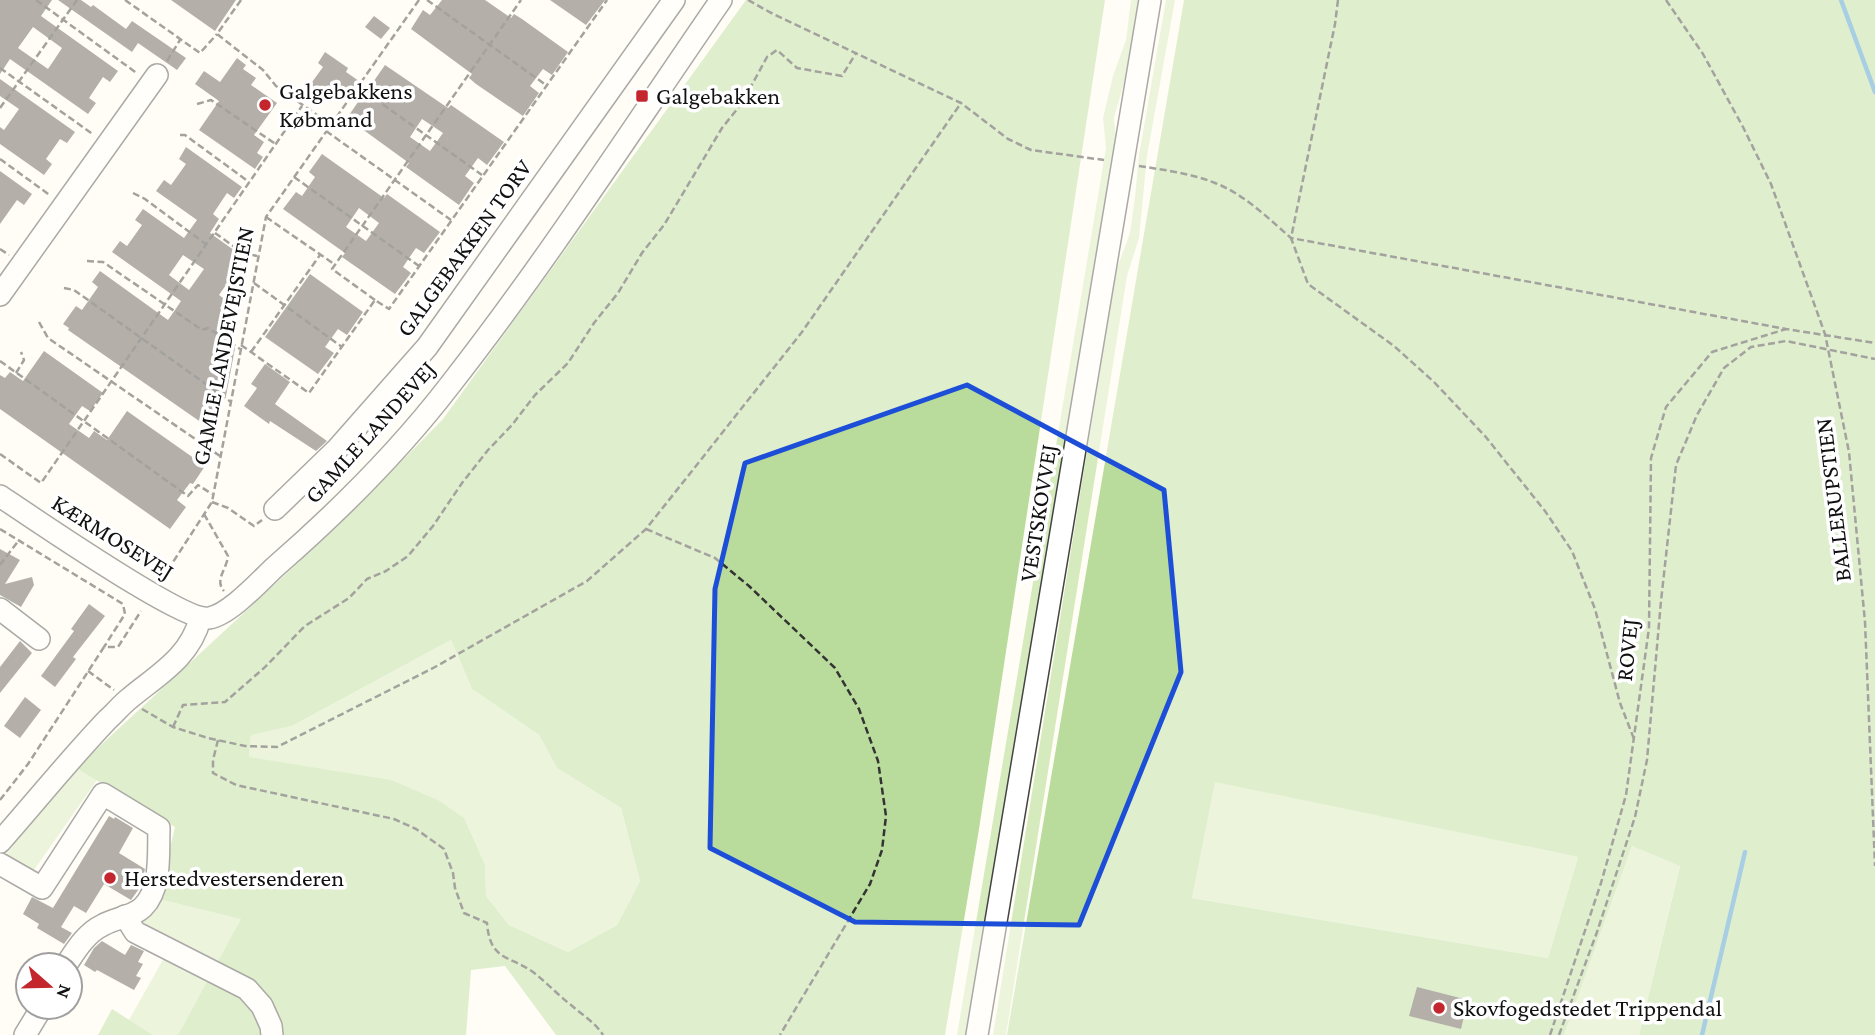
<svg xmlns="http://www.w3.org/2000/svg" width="1875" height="1035" viewBox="0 0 1875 1035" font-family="'Crimson Pro',serif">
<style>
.green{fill:#d5ebbd}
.forest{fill:#b9dc9c;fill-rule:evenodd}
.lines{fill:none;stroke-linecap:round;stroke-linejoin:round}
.stream{stroke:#3f96cf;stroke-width:4.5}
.building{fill:#5a524d;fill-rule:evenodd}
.minor-casing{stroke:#444;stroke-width:24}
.path{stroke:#333;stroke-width:2.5;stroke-dasharray:7 3.5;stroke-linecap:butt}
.minor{stroke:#fff;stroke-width:21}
.marked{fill:none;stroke:#1d4ed8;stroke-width:5;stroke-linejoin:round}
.poi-dot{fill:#c4262e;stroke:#fff;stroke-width:2.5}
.labels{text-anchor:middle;stroke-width:7;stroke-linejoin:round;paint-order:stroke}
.poi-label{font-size:24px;fill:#111;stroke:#fff;text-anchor:start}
.street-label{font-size:24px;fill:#111;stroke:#fff}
</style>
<rect width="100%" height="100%" fill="#fffdf5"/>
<g class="green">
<path d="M1131,0H1141L1136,40L1114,118L1117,150L967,1035H957L1106,148L1103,118L1113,76L1126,40Z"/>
<path d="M1166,0H1175L1147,156L1139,238L1127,276L1006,1035H993L1116,271L1130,233L1135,197L1139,155Z"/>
<path d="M451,640L472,689L539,735L557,768L621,808L640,881L617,925L568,952L509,925L486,896L485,865L249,757L251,734L292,726Z"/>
<path d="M76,768L97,780L34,870L3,858Z"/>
<path d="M1215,781L1578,857L1548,958L1192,898Z"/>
<path d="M1632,846L1680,865L1639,1035H1564Z"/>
<path d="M158,899L242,919L178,1035H153L129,1020L173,942L143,922Z"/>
</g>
<g class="forest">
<path d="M746,0H1105L979,829L945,1035H556L505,966L471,970L466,1035H178L241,919L158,899L175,827L76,768L340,524L443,419ZM451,640L472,689L539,735L557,768L621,808L640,881L617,925L568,952L509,925L486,896L485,865L464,818L438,800L391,780L249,757L251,735L292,726Z"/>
<path d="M1184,0H1875V1035H1639L1680,866L1632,846L1564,1035H1007ZM1215,782L1578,857L1548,958L1192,898Z"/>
<path d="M112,1009L153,1035H98Z"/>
</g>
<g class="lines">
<g class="stream">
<path d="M1841,0L1875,92"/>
<path d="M1702,1035L1745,852"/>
</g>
</g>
<g class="building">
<path d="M0,0H52L41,16L118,71L110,82L103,77L89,98L96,103L88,114L10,59L0,74ZM33,27L62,48L48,69L18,48Z"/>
<path d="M58,0H81L91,7L93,5L126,29L132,21L186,58L177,70L138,43L132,52Z"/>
<path d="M171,0H236L215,31Z"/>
<path d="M442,0H485L511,18L514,14L522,19L568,52L552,75L543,69L530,86L539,93L523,116L476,84L469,78L472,74L411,29L423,10L430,15Z"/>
<path d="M550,0H605L586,25Z"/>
<path d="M374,16L390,28L381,39L365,27Z"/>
<path d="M325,52L348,68L346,72L369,88L385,65L448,108L451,105L504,142L487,165L478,158L465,176L474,183L459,205L406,167L409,163L347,118L358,102L336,86L325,102L307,89L323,67L318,63ZM422,119L443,133L430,151L410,137Z"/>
<path d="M237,58L246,65L243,69L256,78L251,85L277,103L254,135L264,142L257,153L263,157L255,169L199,130L219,101L195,84L204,71L220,82Z"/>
<path d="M0,79L75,132L67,143L60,139L46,159L52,164L44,175L0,144V127L4,130L19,109L0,96Z"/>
<path d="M186,147L242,187L234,198L227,193L213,214L219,219L210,233L245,258L219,295L226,300L220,308L237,321L223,341L235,348L226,396L205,425L68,330L69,328L63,324L76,306L82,310L98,287L92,282L100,271L168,320L175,310L181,301L112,252L120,241L127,246L142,225L135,220L143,209L184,238L197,220L156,191L164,180L171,185L186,164L179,159ZM183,255L204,269L189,290L169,275Z"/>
<path d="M322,154L384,198L387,194L440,232L424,253L416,248L409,258L403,267L411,273L395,294L342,257L345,253L283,209L296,192L302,196L315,177L309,172ZM359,208L379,223L366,241L346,227Z"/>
<path d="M0,171L32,194L24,205L17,200L0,224Z"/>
<path d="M310,274L363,312L347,335L338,329L325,347L334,353L318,374L265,337Z"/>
<path d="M44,351L103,393L90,411L82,406L69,424L89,438L94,431L107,440L127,411L205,466L193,484L190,483L177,500L186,507L170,529L0,409V375L5,378L10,372L23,381Z"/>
<path d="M265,364L290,382L275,404L327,441L316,451L270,421L269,424L244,406L257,388L251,384Z"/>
<path d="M0,549L20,560L5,584L32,577L34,585L21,607L0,595Z"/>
<path d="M89,604L105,616L73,657L76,659L55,687L41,676L74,631L71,629Z"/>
<path d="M20,641L32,653L0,693V667Z"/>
<path d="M25,697L41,710L20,738L4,726Z"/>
<path d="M109,816L114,819L115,817L133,828L119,853L145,869L141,886L131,900L104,884L86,913L74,906L61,927L72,933L64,944L37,928L39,924L23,914L32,897L53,908Z"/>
<path d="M102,941L125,955L131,945L144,951L138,962L143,964L136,976L141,978L134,990L97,970L95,972L84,965L94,948Z"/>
<path d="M1417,987L1468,1000L1461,1029L1409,1016Z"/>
</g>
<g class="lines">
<g class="minor-casing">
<g id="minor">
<path d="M0,295L157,75"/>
<path d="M0,496C30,516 184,622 209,618C229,615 259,582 275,567C337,513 400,450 450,385C547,261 632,129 721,0"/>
<path d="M275,509L338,448L427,347L674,0"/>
<path d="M0,609L39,639"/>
<path d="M0,842C36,801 70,759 107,720C115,713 122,704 130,698C159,674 190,657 200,619"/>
<path d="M0,864L42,888L103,794L159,828C158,853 162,888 143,907C133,917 115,918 103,925C86,933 76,950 66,965"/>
<path d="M125,916L135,932L247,989L262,1006L271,1026L272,1035"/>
<path d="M25,1035L42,1007"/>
<path d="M977,1035L1150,0"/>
</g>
</g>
<g class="path">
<path d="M36,0L138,74"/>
<path d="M125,0L200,53L217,34"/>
<path d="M241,0L217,34L263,70L276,86L331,125"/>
<path d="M427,0L546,85"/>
<path d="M748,0L773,14L961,103L1008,139L1031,150L1104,160"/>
<path d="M1338,0L1335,24L1291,238L1308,284L1394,346L1434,382L1485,436L1545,511L1572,551L1595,609L1620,703L1634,739"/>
<path d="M1666,0L1703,54L1743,127L1771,184L1825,334L1849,452L1865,622L1875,866"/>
<path d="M167,61L180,40"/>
<path d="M0,68L94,135"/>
<path d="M357,86L482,175"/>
<path d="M197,104L211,100L277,145"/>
<path d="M0,108L77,0"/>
<path d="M326,131L451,220"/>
<path d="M180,135H185L249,182"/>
<path d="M0,159L51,196"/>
<path d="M1139,166C1164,170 1190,173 1215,183C1244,194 1268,218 1291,238L1786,329L1875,343"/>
<path d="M294,177L419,266"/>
<path d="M133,193L145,199L207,245"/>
<path d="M266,217L334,264"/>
<path d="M215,233L243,253L257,256"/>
<path d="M0,249L9,255"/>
<path d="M87,261L103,262L202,330L208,328L240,349"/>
<path d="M254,283L342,347"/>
<path d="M64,288L74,290L231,402"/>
<path d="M375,300L332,269L521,0"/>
<path d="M39,322L48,338L220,456"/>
<path d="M241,345L309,393L375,300L389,309L607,0"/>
<path d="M251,352L320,255"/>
<path d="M0,361L188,496L198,485L212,494"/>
<path d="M16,373L24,360L21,352"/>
<path d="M0,454L41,483L302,106"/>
<path d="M212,502L228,508L254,526L262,520"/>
<path d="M204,514L228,556C227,569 214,580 224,591"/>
<path d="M0,529L123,604L125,614L104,647"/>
<path d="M646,529L715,558L749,586L835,668L859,709L878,761L886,816L882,850L870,884L780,1035"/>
<path d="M0,565L19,540"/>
<path d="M162,579L212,502L266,217L419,0"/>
<path d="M88,671L114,690"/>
<path d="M142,709L173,727L208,738L245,746L277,747L435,667L587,581L646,529L802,332L961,103"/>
<path d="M173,727L183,705L225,702L264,668L305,626L349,598L367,579L386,571L408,556L433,526L462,483L488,450L512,425L535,395L568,363L594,323L618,293L642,253L664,225L722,128L742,103L767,57L777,50L797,68L842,76L856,53"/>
<path d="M218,740L213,760V773L236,785L394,819L416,829L444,849L453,873L455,888L464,913L487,923C490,961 509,955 533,972C546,982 558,995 571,1005C582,1015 595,1022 603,1035"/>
<path d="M0,800L28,764L104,647H118L141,611"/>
<path d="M1550,1035L1601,883L1626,795L1649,628L1651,458L1666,407L1712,352L1786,329"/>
<path d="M1559,1035L1597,932L1635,817L1647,760L1661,601L1676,465L1697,415L1724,368L1751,347L1786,341L1875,359"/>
</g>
<use href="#minor" class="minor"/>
</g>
<path d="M0 0H1875V1035H0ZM967,385L1164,490L1181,672L1079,925L855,922L710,848L715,589L745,463Z" fill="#fffdf5" fill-opacity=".55" fill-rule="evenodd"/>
<path class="marked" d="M967,385L1164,490L1181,672L1079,925L855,922L710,848L715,589L745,463Z"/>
<g class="poi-dot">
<rect x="635" y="89" width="14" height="14" rx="3.5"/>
<circle cx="265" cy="105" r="7"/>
<circle cx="110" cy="878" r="7"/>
<circle cx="1439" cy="1008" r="7"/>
</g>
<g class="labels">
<g class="poi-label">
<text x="279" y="99">Galgebakkens<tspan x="279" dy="28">Købmand</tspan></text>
<text x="656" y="104">Galgebakken</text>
<text x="124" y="886">Herstedvestersenderen</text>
<text x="1453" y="1016">Skovfogedstedet Trippendal</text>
</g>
<g class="street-label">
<text transform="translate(464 248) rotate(-54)" y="8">GALGEBAKKEN TORV</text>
<text transform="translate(223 346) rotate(-79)" y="8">GAMLE LANDEVEJSTIEN</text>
<text transform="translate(370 432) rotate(-48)" y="8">GAMLE LANDEVEJ</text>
<text transform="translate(1833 500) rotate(-97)" y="8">BALLERUPSTIEN</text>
<text transform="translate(1038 513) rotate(-81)" y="8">VESTSKOVVEJ</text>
<text transform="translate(113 537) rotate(32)" y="8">KÆRMOSEVEJ</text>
<text transform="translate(1627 650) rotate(-84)" y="8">ROVEJ</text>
</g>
</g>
<g transform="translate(49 986) rotate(110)"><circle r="33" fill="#ffffff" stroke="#a0a0a0" stroke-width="2"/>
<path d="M0-5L12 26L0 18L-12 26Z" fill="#c4262e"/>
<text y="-10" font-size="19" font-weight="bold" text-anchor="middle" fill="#111111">N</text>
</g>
</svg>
